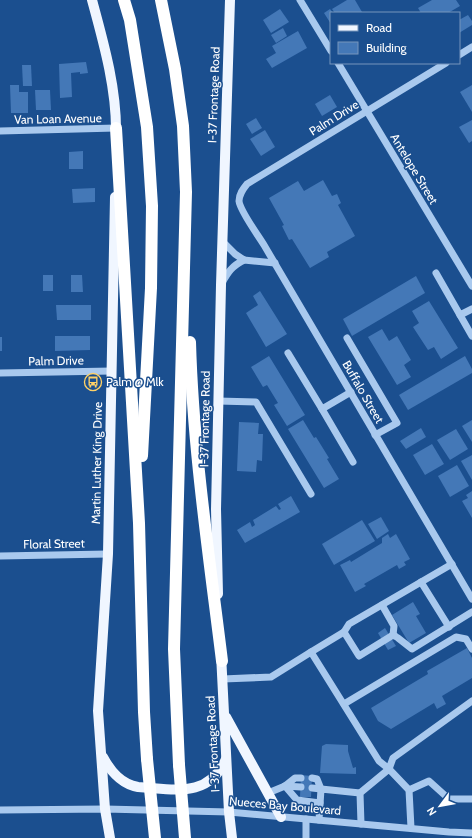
<svg xmlns="http://www.w3.org/2000/svg" width="472" height="838" viewBox="0 0 472 838" font-family="Cabin,sans-serif">
<style>
.building{fill:#4478b7}
.lines{fill:none;stroke-linecap:round;stroke-linejoin:round}
.minor{stroke:#a9c9ee;stroke-width:7}
.major{stroke:#f0f6ff;stroke-width:10}
.highway{stroke:#fff;stroke-width:12}
.highway-bridge{stroke:#fff;stroke-width:12}
.labels{text-anchor:middle;stroke-width:3;stroke-linejoin:round;paint-order:stroke}
.street-label{font-size:12px;fill:#fff;stroke:#1b4f8f}
.poi-label{font-size:12px;fill:#fff;stroke:#1b4f8f;text-anchor:start}
</style>
<rect width="100%" height="100%" fill="#1b4f8f"/>
<g class="building">
<path d="M347,0H355L362,12L335,13L332,9Z"/>
<path d="M432,0H456L460,6L448,13H421L418,8Z"/>
<path d="M280,9L289,22L271,33L263,20Z"/>
<path d="M330,9L333,13H331V24L324,13Z"/>
<path d="M468,15L472,21V25L459,33V20Z"/>
<path d="M283,28L287,36L276,43L271,35Z"/>
<path d="M298,31L307,48L272,68L266,59L276,53L272,46Z"/>
<path d="M86,62L88,73L80,74V72L71,73L72,97L60,98L59,64Z"/>
<path d="M22,65H31L32,86H23Z"/>
<path d="M10,85H19V92H28V113H11Z"/>
<path d="M472,85V112L460,92Z"/>
<path d="M35,90H50L51,110H36Z"/>
<path d="M330,95L337,107L322,116L315,104Z"/>
<path d="M256,118L262,128L252,134L246,124Z"/>
<path d="M472,120V141L469,143L459,127Z"/>
<path d="M265,130L275,147L261,156L250,139Z"/>
<path d="M83,151V169H69V152Z"/>
<path d="M323,180L332,196L337,194L341,203L338,205L355,236L327,252L329,257L310,268L292,239L289,240L282,226L284,225L269,198L298,181L304,191Z"/>
<path d="M95,188V202L73,203L72,189Z"/>
<rect x="43" y="275" width="10" height="16"/>
<path d="M71,275H82L83,292H71Z"/>
<path d="M416,276L425,293L352,336L343,319Z"/>
<path d="M260,291L287,334L266,347L246,313L258,305L253,296Z"/>
<path d="M429,301L458,348L441,359L434,347L428,350L413,327L419,323L412,311Z"/>
<path d="M56,305H91V320H57Z"/>
<path d="M382,329L389,341L397,336L411,360L404,365L411,377L397,385L368,337Z"/>
<path d="M55,336H90V350L55,351Z"/>
<rect x="0" y="337" width="2" height="14"/>
<path d="M269,356L305,415L287,426L274,405L278,403L267,385L263,387L251,367Z"/>
<path d="M465,356L472,369V373L408,410L399,395Z"/>
<path d="M303,420L314,438L316,437L329,458L327,459L339,479L324,488L288,429Z"/>
<path d="M472,420V442L462,426Z"/>
<path d="M239,422L259,423L258,434H263L262,461L257,460L256,472L237,471Z"/>
<path d="M421,428L426,437L406,449L400,441Z"/>
<path d="M456,429L468,449L450,460L437,440Z"/>
<path d="M432,444L444,464L425,475L413,455Z"/>
<path d="M472,455V480L461,461Z"/>
<path d="M457,465L469,486L450,497L438,476Z"/>
<path d="M472,491V518L462,501L468,498L466,495Z"/>
<path d="M291,496L300,512L245,543L237,530L250,522L252,527L255,525L253,520L276,506L279,510L281,509L278,504Z"/>
<path d="M381,517L389,531L377,539L368,524Z"/>
<path d="M362,520L375,541L334,565L322,544Z"/>
<path d="M388,534L390,538L396,534L410,559L404,562L406,565L399,569L397,565L364,584L366,586L355,592L340,565L350,560L351,562L382,543V538Z"/>
<path d="M413,602L420,614L416,616L426,633L409,643L392,615Z"/>
<path d="M385,628L396,646L388,650L378,633Z"/>
<path d="M467,648L472,658V678L442,696L446,704L437,709L434,703L391,729L378,721L371,708L428,674L427,671Z"/>
<path d="M326,744L348,745V751L353,768L356,767V774L320,773L322,746Z"/>
<path d="M301,775L312,776L311,797H300Z"/>
</g>
<g class="lines">
<g class="minor">
<path d="M300,0L331,51"/>
<path d="M459,55L472,47"/>
<path d="M338,63L472,286"/>
<path d="M446,63L247,184C243,189 239,194 239,201C240,211 258,235 264,245L472,599"/>
<path d="M0,131L116,128"/>
<path d="M222,241L235,254L244,260L275,263"/>
<path d="M436,273L460,315L472,309"/>
<path d="M222,283C228,272 232,266 244,260"/>
<path d="M460,315L472,336"/>
<path d="M347,338L397,423L375,435"/>
<path d="M288,353L322,409L351,392"/>
<path d="M0,373L112,371"/>
<path d="M218,401L256,402L311,494"/>
<path d="M322,409L353,462"/>
<path d="M0,556L108,554"/>
<path d="M452,564L349,624L344,632L311,652L379,761L389,769L393,758L472,701"/>
<path d="M421,582L449,627"/>
<path d="M382,605L394,626L393,635"/>
<path d="M344,632L359,656L393,635L395,636"/>
<path d="M398,638L412,649L472,612"/>
<path d="M223,679L271,677L311,652"/>
<path d="M344,704L456,637L466,639L472,649"/>
<path d="M285,786L295,778H301"/>
<path d="M285,786L301,787"/>
<path d="M312,788L321,789L317,779L312,778"/>
<path d="M409,790L429,781L449,799H472"/>
<path d="M268,793L285,786L297,800L320,803"/>
<path d="M0,810L105,809L229,812L449,832L472,833"/>
<path d="M319,820L321,789L360,793"/>
<path d="M361,824L360,793L389,769L409,790L411,828"/>
<path d="M306,838V819"/>
</g>
<g class="major">
<path d="M92,0C104,44 117,90 116,135"/>
<path d="M218,594L216,509L221,285L230,0"/>
<path d="M221,654L229,812L232,838"/>
<path d="M226,717L281,817"/>
<path d="M103,757C111,772 121,784 138,787C174,789 208,799 226,759"/>
<path d="M110,838L105,809L98,711L108,554L115,197"/>
</g>
<g class="highway">
<path d="M124,0L130,20L147,127L152,206L151,288L142,456"/>
<path d="M161,0L175,69L183,126L186,192L174,649L179,765"/>
<path d="M116,128L139,523L144,712L147,759"/>
<path d="M190,342C193,449 209,555 222,661"/>
</g>
<g class="highway-bridge">
<path d="M147,759L155,838"/>
<path d="M179,765L185,838"/>
</g>
</g>
<defs>
<g id="bus-ring" transform="scale(0.9)"><circle r="9.5" fill="#1b4f8f" stroke="#ffd166" stroke-width="1.5"/><path d="M-5-6H5V4H4V6H2V4H-2V6H-4V4H-5ZM-3.5-4V0h7V-4ZM-3.5 1.2v1.5H-2V1.2ZM2 1.2v1.5H3.5V1.2Z" fill="#ffd166"/></g>
</defs>
<g fill-rule="evenodd">
<use href="#bus-ring" x="93" y="382"/>
</g>
<g class="labels">
<g class="street-label">
<text transform="translate(214 95) rotate(-88)" y="4">I-37 Frontage Road</text>
<text transform="translate(334 118) rotate(-32)" y="4">Palm Drive</text>
<text transform="translate(58 119) rotate(-1)" y="4">Van Loan Avenue</text>
<text transform="translate(414 169) rotate(59)" y="4">Antelope Street</text>
<text transform="translate(56 361) rotate(-1)" y="4">Palm Drive</text>
<text transform="translate(363 392) rotate(60)" y="4">Buffalo Street</text>
<text transform="translate(205 419) rotate(-89)" y="4">I-37 Frontage Road</text>
<text transform="translate(97 463) rotate(-89)" y="4">Martin Luther King Drive</text>
<text transform="translate(54 544) rotate(-1)" y="4">Floral Street</text>
<text transform="translate(213 744) rotate(-93)" y="4">I-37 Frontage Road</text>
<text transform="translate(285 806) rotate(5)" y="4">Nueces Bay Boulevard</text>
</g>
<g class="poi-label">
<text x="106" y="386">Palm @ Mlk</text>
</g>
</g>
<rect x="330" y="12" width="130" height="52" fill="#1b4f8f" stroke="#7695bc"/>
<rect x="338" y="25" width="20" height="6" fill="#f0f6ff" stroke="#7695bc"/>
<text x="366" y="32" font-size="12" fill="#ffffff">Road</text>
<rect x="338" y="42" width="20" height="12" fill="#4478b7" stroke="#7695bc"/>
<text x="366" y="52" font-size="12" fill="#ffffff">Building</text>
<g transform="translate(440 806) rotate(238)" stroke="#1b4f8f" stroke-width="3" paint-order="stroke">
<path d="M0-3L7 15L0 10L-7 15Z" fill="#ffffff"/>
<text y="-6" font-size="11" font-weight="bold" text-anchor="middle" fill="#ffffff">N</text>
</g>
</svg>
